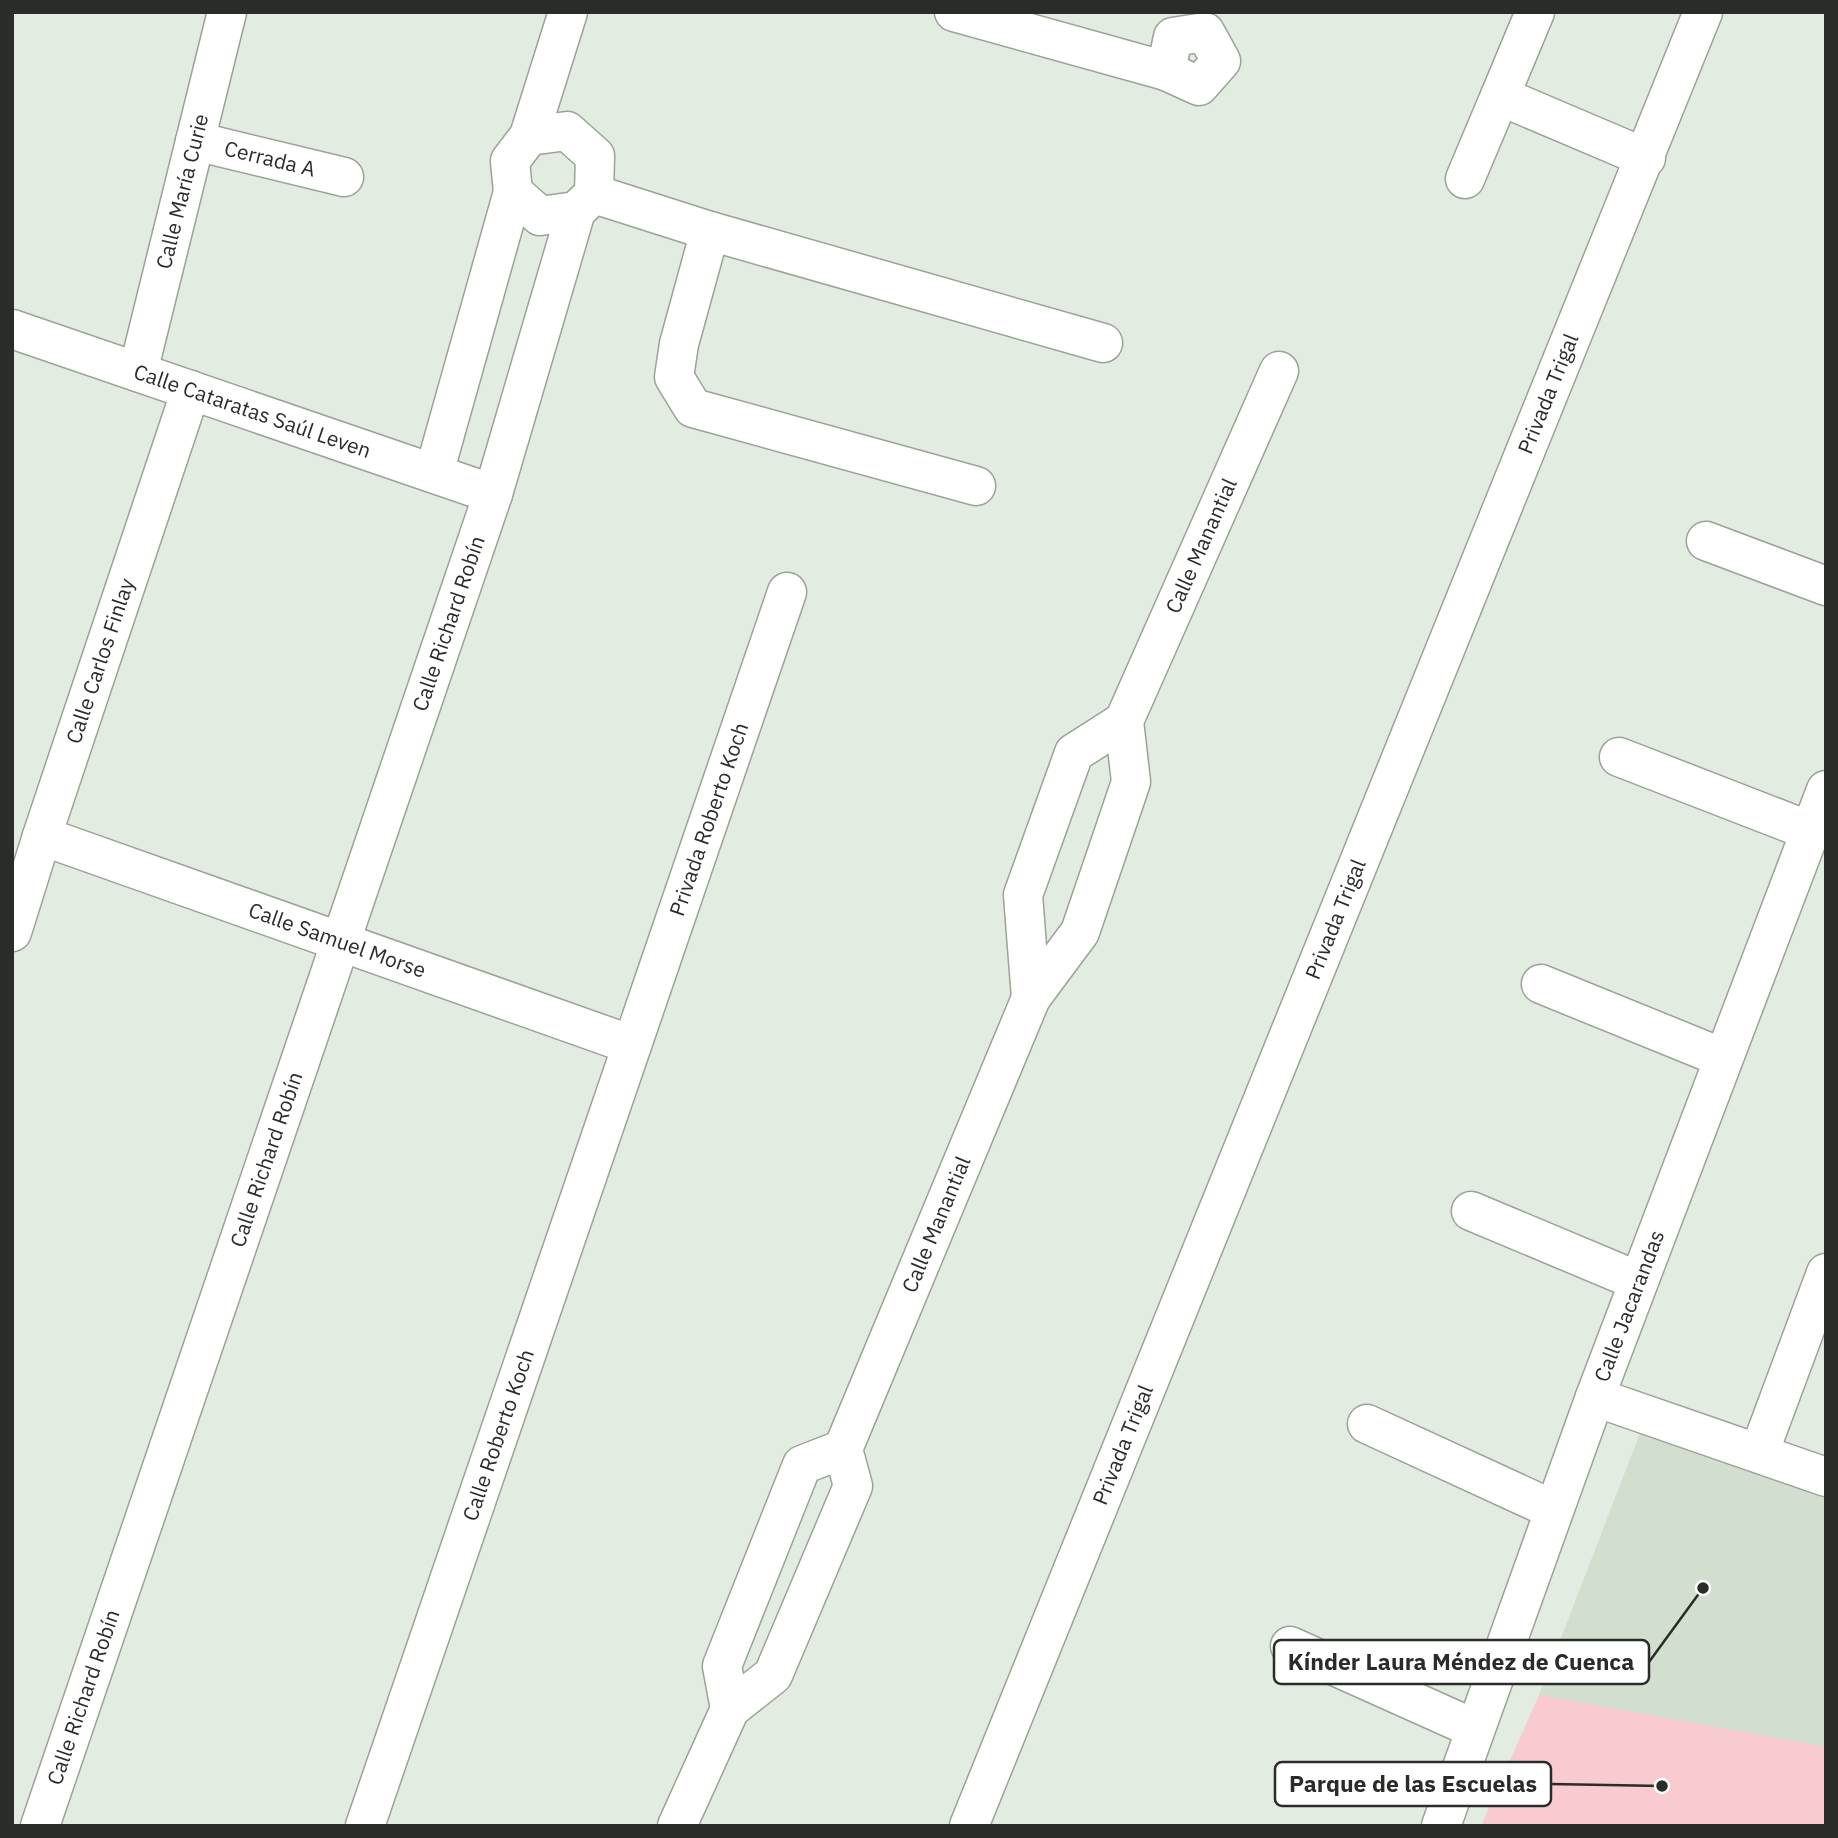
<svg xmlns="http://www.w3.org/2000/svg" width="1838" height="1838" viewBox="0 0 1838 1838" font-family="'IBM Plex Sans',sans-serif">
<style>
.built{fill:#d2dfce}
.park{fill:#f9cbd1}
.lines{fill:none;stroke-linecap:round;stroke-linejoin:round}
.street-casing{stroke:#9ba398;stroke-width:41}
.street{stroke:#fff;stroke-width:38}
.labels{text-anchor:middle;stroke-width:5;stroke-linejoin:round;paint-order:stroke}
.street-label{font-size:21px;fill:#292c28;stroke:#fff}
.leader{fill:none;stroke:#292c28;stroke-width:2.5}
.callout-dot{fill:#292c28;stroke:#fff;stroke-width:2.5}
.callout{fill:#fff;stroke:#292c28;stroke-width:2.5}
.callout-label{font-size:23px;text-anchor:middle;font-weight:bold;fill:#292c28}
</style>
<rect width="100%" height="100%" fill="#e3ece0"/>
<path class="built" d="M1647,1415L1826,1481V1747L1539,1695Z"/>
<path class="park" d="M1539,1695L1826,1747V1826H1481Z"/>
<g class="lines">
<g class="street-casing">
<g id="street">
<path d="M954,12L1166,71"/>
<path d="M1535,12L1500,96L1646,158"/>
<path d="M1205,32L1221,61L1199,86L1166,71L1173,37Z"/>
<path d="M567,131L595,156L594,194L576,211L540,216L513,192L510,161L529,136Z"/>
<path d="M529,136L568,12"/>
<path id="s1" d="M195,141L344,177"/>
<path d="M1465,179L1500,96"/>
<path d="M594,194L710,231L1103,343"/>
<path d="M710,231L679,344L674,377L693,408L976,486"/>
<path id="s2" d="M12,329L493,494"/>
<path id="s3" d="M138,372L227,12"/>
<path d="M434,473L513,192"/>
<path d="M1706,541L1826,586"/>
<path d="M1619,757L1810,831"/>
<path id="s4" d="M42,836L632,1045"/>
<path id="s5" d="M12,932L42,836L191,390"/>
<path d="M1541,984L1723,1058"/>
<path d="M1031,998L1023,895L1074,753L1124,721"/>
<path d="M1471,1211L1638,1281"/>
<path d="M1595,1397L1826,1477"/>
<path d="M1367,1424L1554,1510"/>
<path d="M1759,1453L1826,1273"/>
<path d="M1290,1646L1475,1729"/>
<path d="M730,1709L722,1666L802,1465L843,1449"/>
<path id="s6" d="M40,1826L493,494L576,211"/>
<path id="s7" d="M365,1826L787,592"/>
<path id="s8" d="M677,1826L730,1709L773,1675L853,1486L843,1449L1031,998L1080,932L1131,782L1124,721L1279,371"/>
<path id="s9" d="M969,1826L1703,12"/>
<path id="s10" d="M1441,1826L1595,1397L1826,790"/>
</g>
</g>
<use href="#street" class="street"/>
</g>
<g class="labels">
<g class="street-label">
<text dy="7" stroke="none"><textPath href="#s1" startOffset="77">Cerrada A</textPath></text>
<text dy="7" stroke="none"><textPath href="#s3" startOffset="186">Calle María Curie</textPath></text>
<text dy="7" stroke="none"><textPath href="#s9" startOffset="1545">Privada Trigal</textPath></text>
<text dy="7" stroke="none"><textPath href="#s2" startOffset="254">Calle Cataratas Saúl Leven</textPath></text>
<text dy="7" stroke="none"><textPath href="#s8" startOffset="1409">Calle Manantial</textPath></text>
<text dy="7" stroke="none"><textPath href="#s6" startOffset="1270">Calle Richard Robín</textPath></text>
<text dy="7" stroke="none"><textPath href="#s5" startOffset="285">Calle Carlos Finlay</textPath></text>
<text dy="7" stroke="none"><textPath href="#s7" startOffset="1064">Privada Roberto Koch</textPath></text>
<text dy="7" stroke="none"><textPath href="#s9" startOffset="978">Privada Trigal</textPath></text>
<text dy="7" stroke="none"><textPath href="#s4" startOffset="313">Calle Samuel Morse</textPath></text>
<text dy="7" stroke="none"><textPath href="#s6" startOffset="704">Calle Richard Robín</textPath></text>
<text dy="7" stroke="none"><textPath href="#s8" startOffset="670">Calle Manantial</textPath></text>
<text dy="7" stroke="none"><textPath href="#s10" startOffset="553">Calle Jacarandas</textPath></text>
<text dy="7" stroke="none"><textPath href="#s7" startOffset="413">Calle Roberto Koch</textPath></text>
<text dy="7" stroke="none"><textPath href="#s9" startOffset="411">Privada Trigal</textPath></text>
<text dy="7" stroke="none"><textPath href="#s6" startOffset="136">Calle Richard Robín</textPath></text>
</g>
</g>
<path class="leader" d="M1703 1588L1649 1662M1662 1786L1551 1784"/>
<g class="callout-dot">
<circle cx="1703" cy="1588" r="7"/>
<circle cx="1662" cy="1786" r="7"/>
</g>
<g class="callout">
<rect x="1274" y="1640" width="375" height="44" rx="7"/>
<rect x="1275" y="1762" width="276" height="44" rx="7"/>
</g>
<g class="callout-label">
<text x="1461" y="1670">Kínder Laura Méndez de Cuenca</text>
<text x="1413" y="1792">Parque de las Escuelas</text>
</g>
<rect width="1838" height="1838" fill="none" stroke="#292c28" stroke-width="28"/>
</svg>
